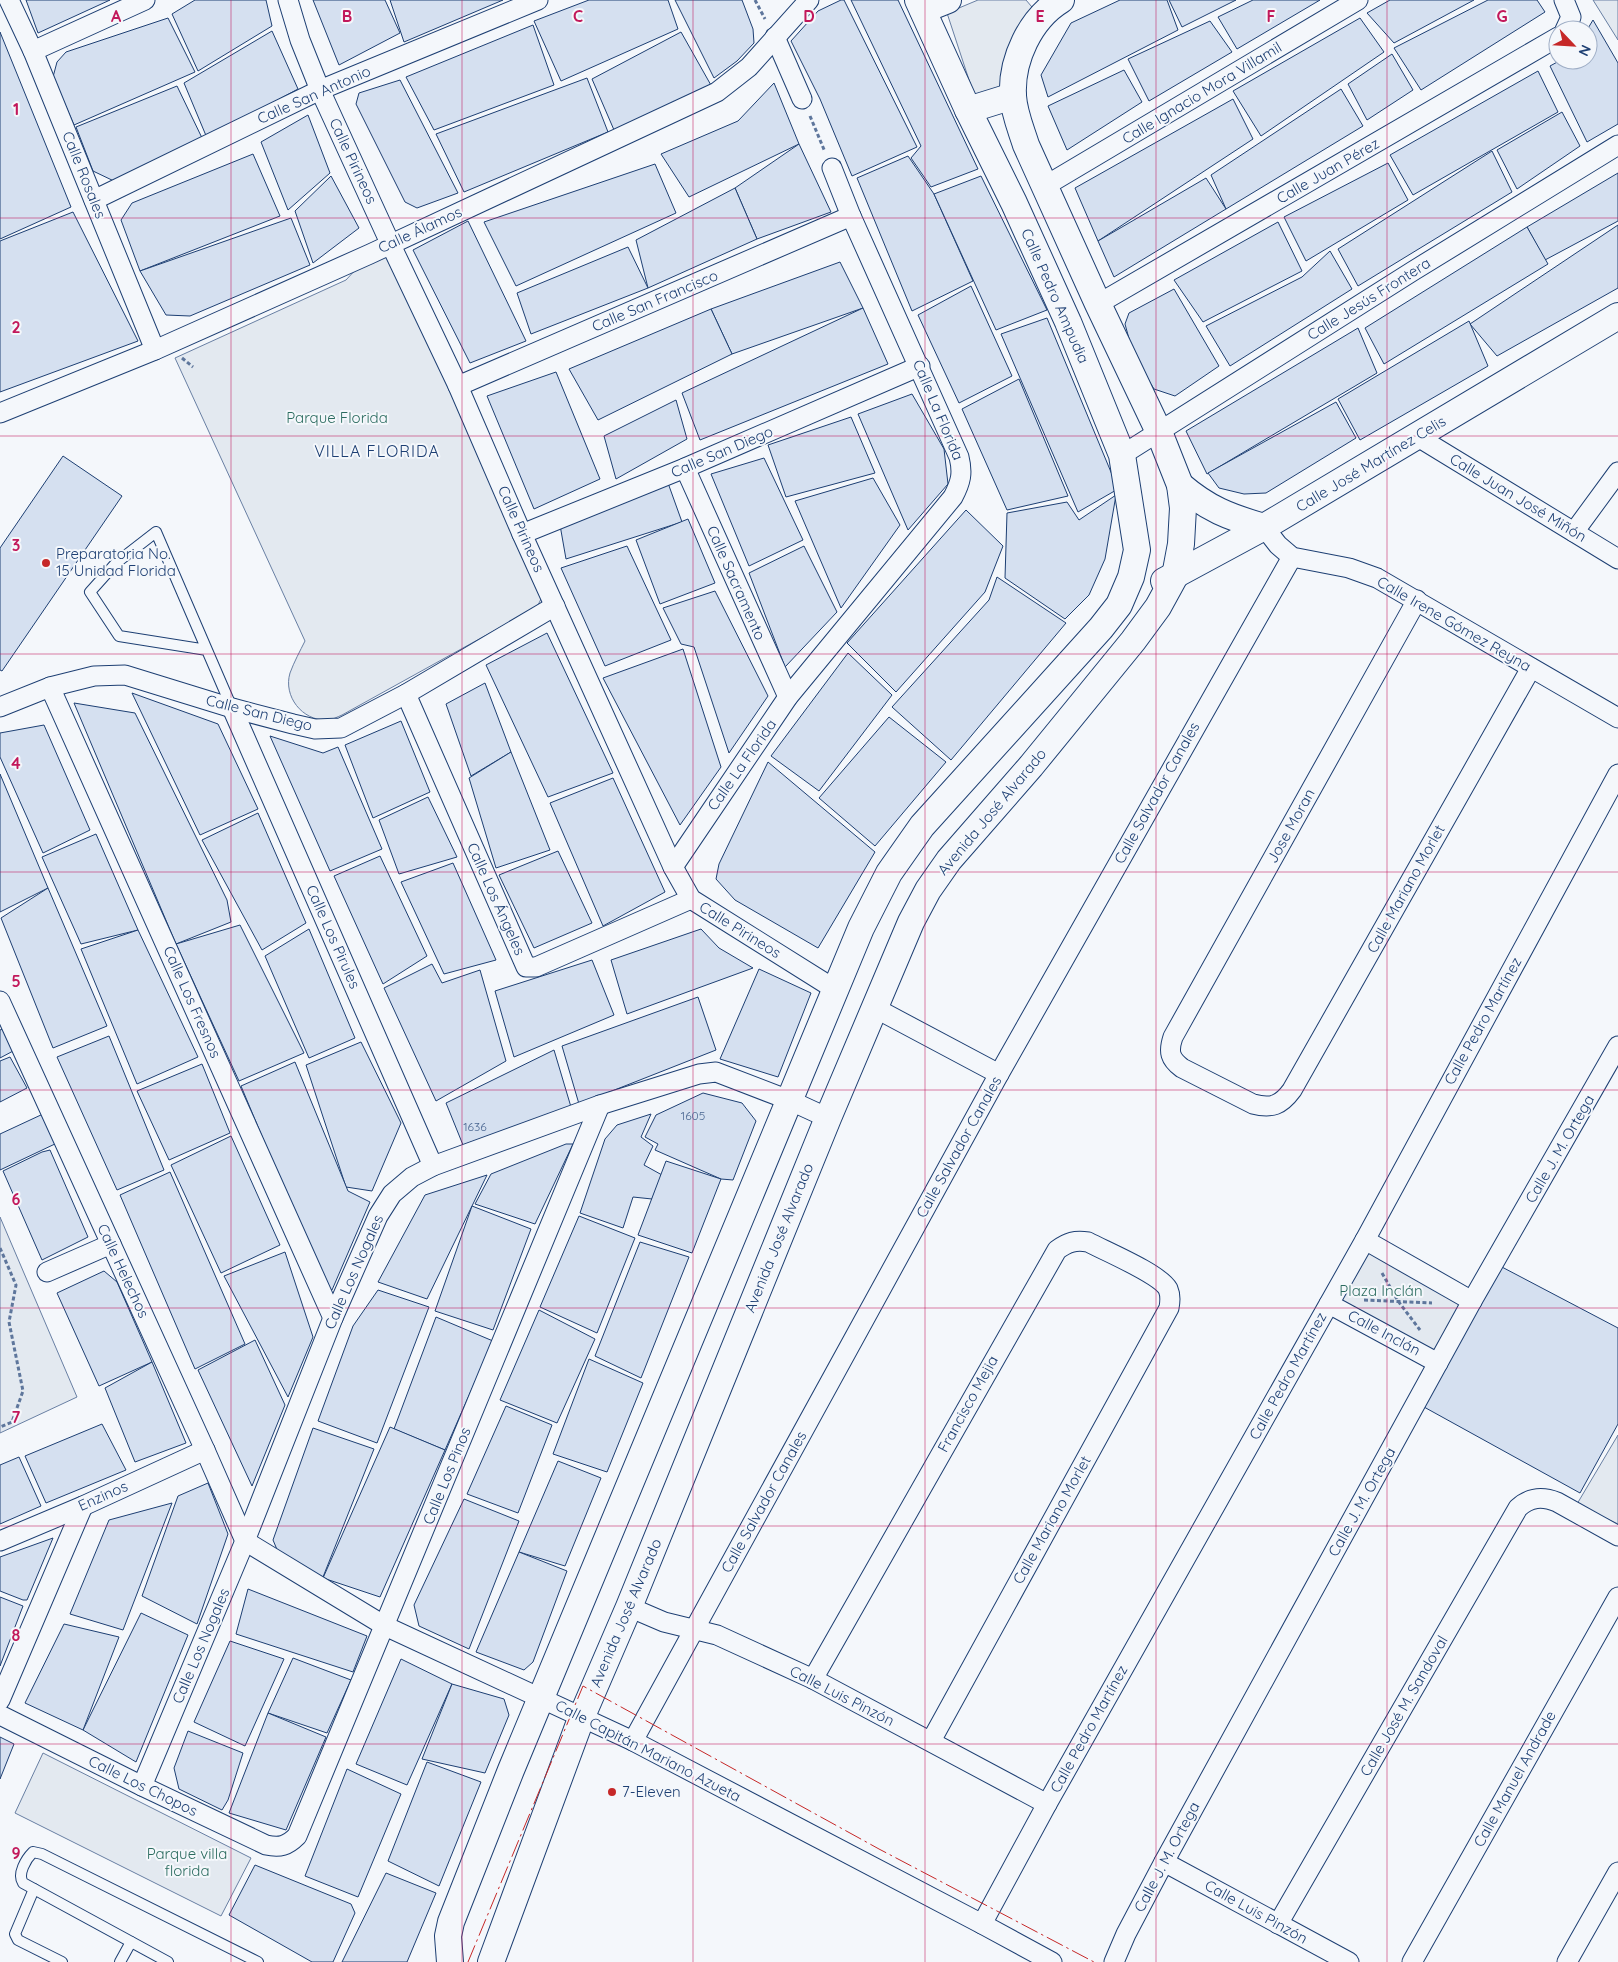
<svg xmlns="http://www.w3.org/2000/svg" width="1618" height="1962" viewBox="0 0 1618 1962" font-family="Quicksand,sans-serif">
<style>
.green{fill:#e3e9f0;stroke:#687fa3}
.building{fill:#d5e0f0;stroke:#1d3f73}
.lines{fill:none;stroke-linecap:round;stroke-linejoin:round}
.lane-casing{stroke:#1d3f73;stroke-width:12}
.street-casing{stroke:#1d3f73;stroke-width:21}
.secondary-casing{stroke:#1d3f73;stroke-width:28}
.path{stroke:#5e769c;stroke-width:3;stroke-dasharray:4 2.5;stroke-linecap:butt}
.lane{stroke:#f4f7fb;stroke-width:10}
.street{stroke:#f4f7fb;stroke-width:19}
.secondary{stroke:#f4f7fb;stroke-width:26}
.power{stroke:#c62828;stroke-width:1;stroke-dasharray:18 4 2.5 4;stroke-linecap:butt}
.grid{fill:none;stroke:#c2185b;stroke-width:1;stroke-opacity:0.55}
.poi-dot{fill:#c62828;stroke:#f4f7fb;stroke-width:2}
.labels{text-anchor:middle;stroke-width:4;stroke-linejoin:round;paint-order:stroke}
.number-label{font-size:12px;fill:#4b6792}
.street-label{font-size:15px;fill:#1d3f73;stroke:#f4f7fb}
.park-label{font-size:15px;fill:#2c6c60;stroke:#f4f7fb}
.poi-label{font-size:15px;fill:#1d3f73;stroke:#f4f7fb;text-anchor:start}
.neighbourhood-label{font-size:16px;letter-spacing:1px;fill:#1d3f73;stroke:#f4f7fb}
.grid-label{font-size:16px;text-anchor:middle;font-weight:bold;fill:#c2185b;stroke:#f4f7fb;stroke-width:4;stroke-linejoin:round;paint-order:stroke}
</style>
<rect width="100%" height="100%" fill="#f4f7fb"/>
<g class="green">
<path d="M978,0H1026L1037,13L1001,88L974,95L947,13Z"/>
<path d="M1593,0H1618V40Z"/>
<path d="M370,254L397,259L543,595L537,607L342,715C337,717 332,720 327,720C302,721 283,696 290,673C294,662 300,651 305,641L175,358L346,280Z"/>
<path d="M0,1217L77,1397L0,1433Z"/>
<path d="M1365,1240L1472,1301L1438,1363L1329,1304Z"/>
<path d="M1618,1435V1524L1577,1504Z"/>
<path d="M43,1753L251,1858L221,1916L15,1813Z"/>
</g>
<g class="building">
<path d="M26,0H110L38,33Z"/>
<path d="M195,0H266L272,26L198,71L172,14Z"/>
<path d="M313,0H385L400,33L339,65Z"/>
<path d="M390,0H503L404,42Z"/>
<path d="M589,0H668L678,29L561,81L534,21Z"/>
<path d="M675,0H742L753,29L754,43L737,61L714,78Z"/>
<path d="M841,0H844L917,147L852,176L820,99L791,41L818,11Z"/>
<path d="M851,0H898L978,169L931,187L911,158L921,146Z"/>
<path d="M1120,0H1167L1178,30L1048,97L1041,75L1071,23Z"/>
<path d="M1169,0H1236L1182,27Z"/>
<path d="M1253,0H1320L1237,49L1218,17Z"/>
<path d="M1390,0H1474L1394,43L1367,13Z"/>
<path d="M1488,0H1537L1545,12L1421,90L1394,48Z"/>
<path d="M168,18L195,72L74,125L53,77L57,62L66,52Z"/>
<path d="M1360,18L1384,52L1261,136L1233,91Z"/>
<path d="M1593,20L1618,63V124L1587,142L1550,66L1561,60H1588L1587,30Z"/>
<path d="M1210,21L1232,52L1149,101L1128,59Z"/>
<path d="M533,25L554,85L434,130L406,77Z"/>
<path d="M272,31L298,89L207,138L184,83Z"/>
<path d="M0,32L71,207L0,239Z"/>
<path d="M681,32L712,87L614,130L592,79Z"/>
<path d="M1392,54L1413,90L1367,120L1348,84Z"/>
<path d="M1124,70L1142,102L1067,150L1048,106Z"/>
<path d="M1538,71L1558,112L1413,195L1390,155Z"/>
<path d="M587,78L608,132L464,192L436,134Z"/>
<path d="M400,80L458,193L417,208L405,202L356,104L359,93Z"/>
<path d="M774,83L799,144L689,197L661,154L738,121Z"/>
<path d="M177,86L203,140L116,182L93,171L76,127Z"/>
<path d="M1341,89L1363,126L1226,209L1211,175Z"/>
<path d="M1233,99L1253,139L1098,241L1075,188Z"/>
<path d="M1562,112L1580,146L1517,189L1497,150Z"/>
<path d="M308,115L330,173L288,210L261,142Z"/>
<path d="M799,144L831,212L757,239L735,188Z"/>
<path d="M1492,151L1512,192L1358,286L1338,249Z"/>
<path d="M253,154L280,216L140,271L121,220L132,203Z"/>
<path d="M908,156L934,194L973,281L912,311L857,178Z"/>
<path d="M1388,163L1408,200L1306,261L1284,217Z"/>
<path d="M655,164L676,213L516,286L484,222Z"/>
<path d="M1618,173V221L1545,260L1527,227Z"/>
<path d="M331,176L359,228L313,263L295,211Z"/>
<path d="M981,176L1047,310L996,330L934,194Z"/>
<path d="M1206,178L1226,209L1114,277L1098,241Z"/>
<path d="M735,188L757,239L648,288L636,240Z"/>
<path d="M73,212L138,341L0,392V241Z"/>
<path d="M291,218L310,265L190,316L166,315L140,271Z"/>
<path d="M468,221L526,341L470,363L413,250Z"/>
<path d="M1278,222L1302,271L1203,322L1174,280Z"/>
<path d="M1618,225V288L1497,356L1470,324Z"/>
<path d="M1527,227L1548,264L1384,364L1365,328Z"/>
<path d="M628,247L648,288L531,334L517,293Z"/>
<path d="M1330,251L1352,289L1230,366L1206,326L1302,277Z"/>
<path d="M840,262L863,308L732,354L711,309Z"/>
<path d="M971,286L1012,376L959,403L918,315Z"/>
<path d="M1174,289L1219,366L1175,396L1154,389L1134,357L1125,324L1129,313Z"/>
<path d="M863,308L888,364L700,440L682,393Z"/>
<path d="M711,309L732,354L598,420L569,369Z"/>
<path d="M1047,318L1118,489L1078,512L1001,334Z"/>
<path d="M1469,321L1488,366L1360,440L1338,399Z"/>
<path d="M1358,328L1377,373L1207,474L1186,431Z"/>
<path d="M556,372L600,479L534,509L487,396Z"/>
<path d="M1019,379L1068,496L1007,510L962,409Z"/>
<path d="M912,394L944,449L948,484L908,530L858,414Z"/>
<path d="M676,400L687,439L616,479L604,436Z"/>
<path d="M1336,402L1356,438L1266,493L1244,494L1219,488L1208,473Z"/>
<path d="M851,417L875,473L786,497L768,445Z"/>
<path d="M63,456L122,496L2,671L0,670V548Z"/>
<path d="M764,458L803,540L749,566L711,474Z"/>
<path d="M873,478L900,525L841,608L795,501Z"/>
<path d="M668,483L682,522L566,559L560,525Z"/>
<path d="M1116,495L1105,559L1089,595L1065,619L1005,578L1007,513L1067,502L1079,520Z"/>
<path d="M966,510L1003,546L985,592L896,692L847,643Z"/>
<path d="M688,519L715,583L660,604L636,540Z"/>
<path d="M627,546L671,640L605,666L561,568Z"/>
<path d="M804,546L837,612L785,667L749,573Z"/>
<path d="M997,577L1066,623L951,760L892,707L989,600Z"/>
<path d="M715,591L768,696L729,753L694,647L681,644L663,608Z"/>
<path d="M547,633L613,773L548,797L486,665Z"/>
<path d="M683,649L721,767L680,825L603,678Z"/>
<path d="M848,653L892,695L819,791L771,756Z"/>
<path d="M485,683L511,752L471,776L446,704Z"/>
<path d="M132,693L218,724L258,809L200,835Z"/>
<path d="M74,703L135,713L227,900L231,922L176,944Z"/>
<path d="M889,717L946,762L875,846L819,798Z"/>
<path d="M401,721L430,792L373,818L345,745Z"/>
<path d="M44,725L90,830L43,853L0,757V733Z"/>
<path d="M270,736L323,753L338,747L382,849L330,871Z"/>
<path d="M511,752L550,850L496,868L469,778Z"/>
<path d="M768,762L875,852L818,948L735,900L716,879L719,864Z"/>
<path d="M0,774L48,888L0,912Z"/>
<path d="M613,778L665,892L603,926L550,803Z"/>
<path d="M428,797L457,857L399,874L379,820Z"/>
<path d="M258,813L306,923L262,950L202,840Z"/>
<path d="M96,834L138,930L81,944L42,857Z"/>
<path d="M558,851L592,923L534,948L499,875Z"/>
<path d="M380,856L427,956L383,984L334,876Z"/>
<path d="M453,863L496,960L444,974L401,882Z"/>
<path d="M48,888L107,1026L53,1048L1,918Z"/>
<path d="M240,925L304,1053L239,1081L176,944Z"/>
<path d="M309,929L355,1038L309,1058L265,956Z"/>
<path d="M701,929L719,948L753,968L627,1014L611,960Z"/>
<path d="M138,930L198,1057L137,1084L81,949Z"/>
<path d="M592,960L614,1015L514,1057L495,991Z"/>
<path d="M432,964L442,983L480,970L506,1061L436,1101L384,988Z"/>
<path d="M759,969L811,993L778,1077L720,1059Z"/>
<path d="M698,997L716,1050L579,1104L562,1046Z"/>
<path d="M5,1028L15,1050L0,1058V1030Z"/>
<path d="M109,1036L164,1170L117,1190L57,1057Z"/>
<path d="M361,1042L401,1123L372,1191L346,1187L306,1065Z"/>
<path d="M554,1050L571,1107L463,1145L446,1103Z"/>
<path d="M10,1057L27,1088L0,1102V1061Z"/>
<path d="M295,1062L348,1191L370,1202L332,1290L324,1285L241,1086Z"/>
<path d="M202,1064L230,1133L169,1160L137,1091Z"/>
<path d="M703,1093L742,1103L756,1121L733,1180L721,1179L655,1150L658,1144L645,1137L656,1115Z"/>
<path d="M43,1114L57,1143L0,1170V1134Z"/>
<path d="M651,1114L641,1137L653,1146L644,1165L662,1175L652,1199L633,1197L623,1228L580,1213L605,1139L617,1125Z"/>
<path d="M231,1136L280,1245L221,1273L171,1165Z"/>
<path d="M566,1144H573L535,1224L475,1204L491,1174Z"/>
<path d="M50,1150L88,1237L42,1260L3,1171L42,1152Z"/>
<path d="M666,1161L721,1179L692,1253L638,1235Z"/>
<path d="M170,1172L245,1344L195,1369L120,1195Z"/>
<path d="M487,1175L427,1299L378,1282L425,1195Z"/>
<path d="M472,1206L531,1229L493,1330L435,1311Z"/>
<path d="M579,1216L635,1238L597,1333L540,1307Z"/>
<path d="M640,1242L689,1257L641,1378L595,1356Z"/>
<path d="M285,1252L313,1337L288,1397L224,1276Z"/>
<path d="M1500,1266L1618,1328V1424L1580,1493L1424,1407Z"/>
<path d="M104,1271L117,1282L152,1362L99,1386L57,1293Z"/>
<path d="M378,1290L429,1307L377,1443L318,1421L353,1326Z"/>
<path d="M539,1310L595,1339L557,1423L500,1400Z"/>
<path d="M436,1317L493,1341L445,1450L394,1429Z"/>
<path d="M255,1340L285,1405L252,1486L198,1370Z"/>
<path d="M589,1359L643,1383L607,1472L553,1454Z"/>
<path d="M152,1362L186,1443L135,1462L105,1388Z"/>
<path d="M506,1406L552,1425L518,1513L467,1494Z"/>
<path d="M102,1424L126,1470L46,1503L25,1456Z"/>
<path d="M390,1427L445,1450L380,1597L323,1578Z"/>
<path d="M313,1428L374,1449L321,1582L281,1559L273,1540Z"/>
<path d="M19,1457L41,1506L0,1524V1465Z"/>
<path d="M558,1461L601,1478L565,1566L519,1552Z"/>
<path d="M208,1483L228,1534L197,1624L142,1596L178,1496Z"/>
<path d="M464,1499L519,1521L469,1649L419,1626L414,1605Z"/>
<path d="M172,1503L123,1630L70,1614L109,1520Z"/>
<path d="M53,1538L27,1600H23L0,1591V1557Z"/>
<path d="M519,1552L567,1571L533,1662L524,1670L476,1652Z"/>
<path d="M248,1589L367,1636L353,1672L236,1634Z"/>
<path d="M0,1597L23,1606L0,1666Z"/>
<path d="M141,1613L188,1635L136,1762L83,1730Z"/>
<path d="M64,1624L119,1637L83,1730L25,1703Z"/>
<path d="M230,1641L284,1659L245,1746L194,1722Z"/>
<path d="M293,1658L351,1680L327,1733L268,1713Z"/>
<path d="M401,1659L452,1684L407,1785L356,1764Z"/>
<path d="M452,1684L504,1699L509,1715L485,1773L422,1759Z"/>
<path d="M268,1713L326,1737L286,1830L229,1813Z"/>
<path d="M188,1731L243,1753L228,1800L222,1810L179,1789L174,1768Z"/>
<path d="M0,1737L14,1744L0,1779Z"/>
<path d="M427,1762L481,1782L439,1886L388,1861Z"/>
<path d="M347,1769L401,1794L358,1897L305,1876Z"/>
<path d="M255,1865L351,1904L355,1913L333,1962H312L229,1915Z"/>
<path d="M386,1873L436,1893L407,1962H342Z"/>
</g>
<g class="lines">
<g class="lane-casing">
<g id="lane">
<path d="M207,650L119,636L90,592L116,563L156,532L232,708"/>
<path d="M34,1889L15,1934L18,1940L62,1962"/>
<path d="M120,1962L131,1942"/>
<path d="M168,1962L23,1883C17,1874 26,1859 33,1852L42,1854L258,1962"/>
</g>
</g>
<g class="street-casing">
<g id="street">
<path d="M9,0L33,51L155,350"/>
<path d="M288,0L300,40L320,90L390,243L458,386L522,534L673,867L691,899L836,990"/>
<path d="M1564,0L1571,17L1565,30"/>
<path d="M775,37L802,99"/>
<path d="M33,51L145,0"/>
<path d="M1045,186L1358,0"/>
<path d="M94,200L320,90L538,0"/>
<path d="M1098,304L1558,37"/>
<path d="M458,386L851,216"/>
<path d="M0,413L155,350L370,254L717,92L749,67L809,0"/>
<path d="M1418,437L1618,559"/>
<path d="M1122,455L1413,271L1618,145"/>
<path d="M685,468L788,697"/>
<path d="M1264,527L1278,545L1292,557L1349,568L1377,578L1618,718"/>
<path d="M1574,532L1618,472"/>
<path d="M522,534L685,468L920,366"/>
<path d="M1417,600L1173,1037C1168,1052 1170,1059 1182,1068L1253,1104C1272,1109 1281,1105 1292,1090L1531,668"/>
<path d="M50,687L333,1318"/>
<path d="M406,694L526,967H536L691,899"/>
<path d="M0,707L50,687L94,676L125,675L232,708L293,724L315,729L341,728L406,694L555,606"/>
<path d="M232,708L433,1166"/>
<path d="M673,867L788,697L953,497C961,482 963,473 959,457L851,216L832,168"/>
<path d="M0,1001L205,1450L245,1541L385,1626L633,1741L982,1924L1052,1962"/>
<path d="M875,1008L999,1074"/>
<path d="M1365,1240L1472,1301"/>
<path d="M47,1272L111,1244"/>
<path d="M1329,1304L1438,1363"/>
<path d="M0,1541L83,1506L205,1450"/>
<path d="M629,1607L664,1622L717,1635L813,1679L1047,1804"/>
<path d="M813,1679L1057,1250C1068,1242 1075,1240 1088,1242C1105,1251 1160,1274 1168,1289C1171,1296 1170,1302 1169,1308L931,1741"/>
<path d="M0,1700L83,1506"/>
<path d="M0,1715L142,1786L266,1845C280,1848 287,1846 297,1836L600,1105"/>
<path d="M633,1741L999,1074L1292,557"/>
<path d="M142,1786L245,1541L333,1318L378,1216L392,1194L412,1177L433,1166L600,1105L699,1074L716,1072L789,1100L828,1118"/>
<path d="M1164,1862L1349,1962"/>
<path d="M982,1924L1047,1804L1365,1240L1618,774"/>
<path d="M1278,1924L1518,1508C1530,1497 1542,1496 1557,1502L1618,1536"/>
<path d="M1114,1962L1126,1934L1164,1862L1472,1301L1618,1046"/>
<path d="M1412,1962L1618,1597"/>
<path d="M1567,1962L1618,1872"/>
</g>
</g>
<g class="secondary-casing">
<g id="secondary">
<path d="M923,10L948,0"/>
<path d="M968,110L1013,96"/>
<path d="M1180,485C1208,509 1229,517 1264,527"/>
<path d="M1164,581L1264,527L1618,316"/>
<path d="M450,1962L448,1936L451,1922L511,1770L861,928L889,873L922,826L1101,628L1119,605L1131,577L1137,550L1122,455L1068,322L1014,203L968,110L918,0"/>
<path d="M491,1962L582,1716L629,1607L828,1118L911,922L928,890L949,860L1031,766L1133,641L1158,607L1175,576L1181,544L1183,508L1180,485L1159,432L1098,304L1026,145C1021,129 1014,113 1013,96C1011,60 1030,19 1061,0"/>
</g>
</g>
<g class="path">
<path d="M755,0L765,19"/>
<path d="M810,116L825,152"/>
<path d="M182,358L193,367"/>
<path d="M0,1248L16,1285L9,1322L23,1391L12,1422L0,1427"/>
<path d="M1382,1273L1398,1301L1420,1330"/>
<path d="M1364,1300L1432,1303"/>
</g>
<use href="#lane" class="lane"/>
<use href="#street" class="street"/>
<use href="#secondary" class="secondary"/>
<path class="power" d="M468,1962L583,1686L879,1849L1094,1962"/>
</g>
<path class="grid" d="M231,0V1962M462,0V1962M693,0V1962M925,0V1962M1156,0V1962M1387,0V1962M0,218H1618M0,436H1618M0,654H1618M0,872H1618M0,1090H1618M0,1308H1618M0,1526H1618M0,1744H1618"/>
<g class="poi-dot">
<circle cx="46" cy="563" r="5"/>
<circle cx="612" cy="1792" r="5"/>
</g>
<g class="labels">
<g class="number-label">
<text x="693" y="1120">1605</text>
<text x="475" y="1131">1636</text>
</g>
<g class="street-label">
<text transform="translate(1202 93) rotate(-31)" y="5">Calle Ignacio Mora Villamil</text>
<text transform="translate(314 95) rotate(-24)" y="5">Calle San Antonio</text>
<text transform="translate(353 161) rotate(65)" y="5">Calle Pirineos</text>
<text transform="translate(1328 171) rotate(-30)" y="5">Calle Juan Pérez</text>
<text transform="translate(84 175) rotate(68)" y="5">Calle Rosales</text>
<text transform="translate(420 230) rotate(-25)" y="5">Calle Álamos</text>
<text transform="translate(1055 296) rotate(66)" y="5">Calle Pedro Ampudia</text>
<text transform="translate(1369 299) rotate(-32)" y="5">Calle Jesús Frontera</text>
<text transform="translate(655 301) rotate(-23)" y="5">Calle San Francisco</text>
<text transform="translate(938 410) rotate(67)" y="5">Calle La Florida</text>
<text transform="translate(722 452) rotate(-23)" y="5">Calle San Diego</text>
<text transform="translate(1371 464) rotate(-31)" y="5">Calle José Martínez Celis</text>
<text transform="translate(1518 498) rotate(31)" y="5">Calle Juan José Miñón</text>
<text transform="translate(521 529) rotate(66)" y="5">Calle Pirineos</text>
<text transform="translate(736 583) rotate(66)" y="5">Calle Sacramento</text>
<text transform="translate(1454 624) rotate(30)" y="5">Calle Irene Gómez Reyna</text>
<text transform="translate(259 713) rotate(14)" y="5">Calle San Diego</text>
<text transform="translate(742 765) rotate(-55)" y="5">Calle La Florida</text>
<text transform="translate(1157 793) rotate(-61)" y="5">Calle Salvador Canales</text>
<text transform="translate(992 812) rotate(-50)" y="5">Avenida José Alvarado</text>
<text transform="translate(1291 826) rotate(-61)" y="5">Jose Moran</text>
<text transform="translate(1406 889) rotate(-61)" y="5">Calle Mariano Morlet</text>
<text transform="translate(496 899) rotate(66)" y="5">Calle Los Ángeles</text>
<text transform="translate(740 930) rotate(32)" y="5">Calle Pirineos</text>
<text transform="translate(333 937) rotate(66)" y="5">Calle Los Pirules</text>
<text transform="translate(192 1002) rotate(66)" y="5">Calle Los Fresnos</text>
<text transform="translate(1483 1021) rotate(-61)" y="5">Calle Pedro Martínez</text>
<text transform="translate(959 1147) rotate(-61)" y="5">Calle Salvador Canales</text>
<text transform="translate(1560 1149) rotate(-60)" y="5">Calle J. M. Ortega</text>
<text transform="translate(779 1238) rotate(-68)" y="5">Avenida José Alvarado</text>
<text transform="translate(123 1271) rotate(65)" y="5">Calle Helechos</text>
<text transform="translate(354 1272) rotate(-66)" y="5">Calle Los Nogales</text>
<text transform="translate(1384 1333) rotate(28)" y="5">Calle Inclán</text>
<text transform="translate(1288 1376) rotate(-61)" y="5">Calle Pedro Martínez</text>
<text transform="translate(968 1404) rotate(-61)" y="5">Francisco Mejia</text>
<text transform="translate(447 1476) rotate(-68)" y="5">Calle Los Pinos</text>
<text transform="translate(103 1496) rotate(-24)" y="5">Enzinos</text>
<text transform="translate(764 1502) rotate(-61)" y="5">Calle Salvador Canales</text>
<text transform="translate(1362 1502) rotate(-61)" y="5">Calle J. M. Ortega</text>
<text transform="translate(1052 1520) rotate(-61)" y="5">Calle Mariano Morlet</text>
<text transform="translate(626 1613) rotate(-67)" y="5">Avenida José Alvarado</text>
<text transform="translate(201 1646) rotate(-67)" y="5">Calle Los Nogales</text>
<text transform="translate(842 1696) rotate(27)" y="5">Calle Luis Pinzón</text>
<text transform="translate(1404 1706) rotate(-60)" y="5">Calle José M. Sandoval</text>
<text transform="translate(1089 1729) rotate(-61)" y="5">Calle Pedro Martínez</text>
<text transform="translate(648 1751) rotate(27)" y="5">Calle Capitán Mariano Azueta</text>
<text transform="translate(1515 1779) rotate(-61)" y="5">Calle Manuel Andrade</text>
<text transform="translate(143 1786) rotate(26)" y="5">Calle Los Chopos</text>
<text transform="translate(1167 1857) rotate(-62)" y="5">Calle J. M. Ortega</text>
<text transform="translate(1256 1912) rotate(29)" y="5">Calle Luis Pinzón</text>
</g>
<g class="park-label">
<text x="337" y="423">Parque Florida</text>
<text x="1381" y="1296">Plaza Inclán</text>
<text x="187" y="1859">Parque villa<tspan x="187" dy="17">florida</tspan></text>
</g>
<g class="poi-label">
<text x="56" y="559">Preparatoria No.<tspan x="56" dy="17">15 Unidad Florida</tspan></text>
<text x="622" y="1797">7-Eleven</text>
</g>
<g class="neighbourhood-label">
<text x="377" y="457">VILLA FLORIDA</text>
</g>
</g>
<g class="grid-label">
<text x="116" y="22">A</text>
<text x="347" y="22">B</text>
<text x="578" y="22">C</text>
<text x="809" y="22">D</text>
<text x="1040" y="22">E</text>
<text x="1271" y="22">F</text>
<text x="1502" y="22">G</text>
<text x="16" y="115">1</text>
<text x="16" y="333">2</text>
<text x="16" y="551">3</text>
<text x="16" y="769">4</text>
<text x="16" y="987">5</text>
<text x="16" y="1205">6</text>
<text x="16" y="1423">7</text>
<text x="16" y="1641">8</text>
<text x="16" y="1859">9</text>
</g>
<g transform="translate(1573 45) rotate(115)"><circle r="24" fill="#f4f7fb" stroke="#9eadc5"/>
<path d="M0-4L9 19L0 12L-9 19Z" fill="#c62828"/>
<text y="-8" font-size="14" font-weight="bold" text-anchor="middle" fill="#1d3f73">N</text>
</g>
</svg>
